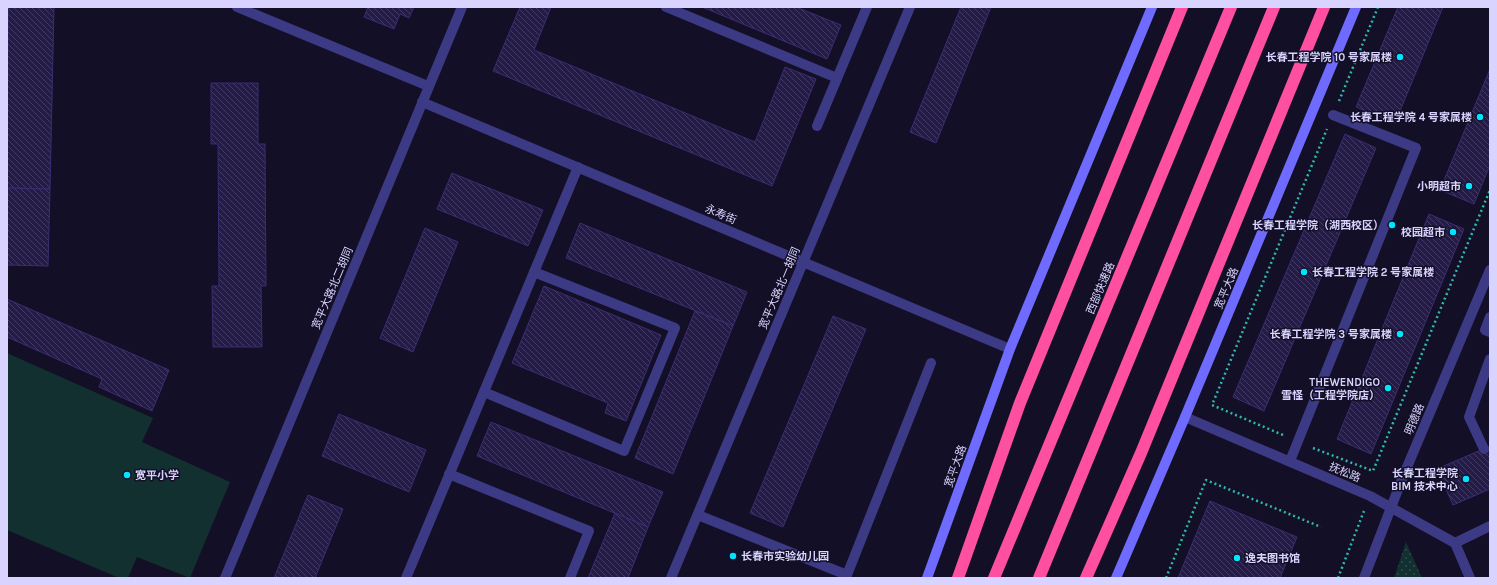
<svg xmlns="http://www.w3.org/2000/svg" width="1497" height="585" viewBox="0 0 1497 585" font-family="Karla,'Noto Sans SC',sans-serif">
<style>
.grass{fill:url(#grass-dots)}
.pitch{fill:#12302f}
.building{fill:url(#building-back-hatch);stroke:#3b2d73}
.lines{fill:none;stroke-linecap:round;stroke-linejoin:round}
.path{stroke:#2fb8b0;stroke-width:2.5;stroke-dasharray:2 3;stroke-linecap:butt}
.lane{stroke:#3d3a85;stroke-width:10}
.street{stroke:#3d3a85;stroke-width:10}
.secondary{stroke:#6f6bff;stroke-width:10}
.highway{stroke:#ff4fa3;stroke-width:12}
.poi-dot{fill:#00e5ff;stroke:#130f26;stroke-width:1.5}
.labels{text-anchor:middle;stroke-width:3;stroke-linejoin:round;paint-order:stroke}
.poi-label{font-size:11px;font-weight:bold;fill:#d9d4ff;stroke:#130f26;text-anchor:end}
.street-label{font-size:11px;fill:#d9d4ff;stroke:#130f26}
</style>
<defs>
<pattern id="grass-dots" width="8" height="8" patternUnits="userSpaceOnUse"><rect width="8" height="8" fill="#12302f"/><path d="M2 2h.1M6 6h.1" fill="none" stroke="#344d4e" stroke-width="1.8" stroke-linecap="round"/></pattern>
<pattern id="building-back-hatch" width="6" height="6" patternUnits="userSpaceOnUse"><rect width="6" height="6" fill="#241b47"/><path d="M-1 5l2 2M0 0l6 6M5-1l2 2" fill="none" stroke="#433b63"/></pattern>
</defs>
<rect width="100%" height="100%" fill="#130f26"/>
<path class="grass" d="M1406,542L1422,578H1394Z"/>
<path class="pitch" d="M7,353L153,418L142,442L230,482L190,578L137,557L128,578H119L7,530Z"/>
<g class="building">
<path d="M8,7H54L50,189L7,188Z"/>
<path d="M368,7H414L409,18L400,14L394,29L364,17Z"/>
<path d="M520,7H551L534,50L755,142L785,67L816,79L772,186L493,71Z"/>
<path d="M702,7H796L841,25L827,59Z"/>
<path d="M961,7H991L936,143L910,132Z"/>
<path d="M1398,7H1443L1395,123L1356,107Z"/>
<path d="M1490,69V165L1474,204L1440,190Z"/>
<path d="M211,83H258V144H265L266,286H261L262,347H213L212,286H219L218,144H211Z"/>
<path d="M1345,134L1376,148L1264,411L1233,397Z"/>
<path d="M452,173L543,210L528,246L437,209Z"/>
<path d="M7,188L50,189L48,266L7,265Z"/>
<path d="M1429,214L1464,229L1371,454L1337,439Z"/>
<path d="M580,223L747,292L733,326L566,258Z"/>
<path d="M425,228L458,242L413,352L380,338Z"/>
<path d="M544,286L661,335L626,421L605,413L608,403L512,363Z"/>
<path d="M7,299L169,370L152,411L99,387L102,379L7,337Z"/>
<path d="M695,311L733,326L673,474L635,458Z"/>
<path d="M833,316L866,329L783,527L750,513Z"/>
<path d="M339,414L426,450L409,492L322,456Z"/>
<path d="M491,422L663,492L648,527L477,456Z"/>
<path d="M1490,446V489L1453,505L1437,469Z"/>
<path d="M308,495L343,509L315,578H274Z"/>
<path d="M1210,501L1297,537L1280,578H1178Z"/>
<path d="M615,513L648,527L628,578H588Z"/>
</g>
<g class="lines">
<g class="path">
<path d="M1339,101L1378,7"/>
<path d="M1283,435L1212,405L1327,129"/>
<path d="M1313,448L1373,471L1490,190"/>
<path d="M1166,578L1206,480L1321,527"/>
<path d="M1338,578L1364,511"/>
</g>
<g class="lane">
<path d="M237,7L428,86"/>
<path d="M666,7L837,78"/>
<path d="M817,126L867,7"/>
<path d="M1490,317L1485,330L1490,332"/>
<path d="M484,392L624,451L675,328L534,272"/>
<path d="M1484,449L1469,417L1490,359"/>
<path d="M449,474L589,531L570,578"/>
<path d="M698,515L847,575L931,363"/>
<path d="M406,578L578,167"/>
<path d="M1364,578L1402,479L1490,270"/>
</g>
<g class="street">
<path d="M422,102L1010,349"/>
<path d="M1185,417L1370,496L1455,543L1470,578"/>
<path d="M1290,461L1416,148L1333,115"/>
<path d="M1455,543L1490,526"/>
<path d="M225,578L462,7"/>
<path d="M671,578L910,7"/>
</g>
<g class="secondary">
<path d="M927,578L1010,349L1152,7"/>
<path d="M1116,578L1185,417L1356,7"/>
</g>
<g class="highway">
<path d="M958,578L1020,403L1182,7"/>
<path d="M994,578L1231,7"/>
<path d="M1039,578L1274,7"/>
<path d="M1086,578L1141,453L1324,7"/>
</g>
</g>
<g class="poi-dot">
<circle cx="1400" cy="57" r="4"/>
<circle cx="1480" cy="117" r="4"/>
<circle cx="1469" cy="186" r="4"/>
<circle cx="1392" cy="225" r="4"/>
<circle cx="1453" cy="232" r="4"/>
<circle cx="1304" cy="272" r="4"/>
<circle cx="1400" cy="334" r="4"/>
<circle cx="1388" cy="388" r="4"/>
<circle cx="127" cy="475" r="4"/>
<circle cx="1466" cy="479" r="4"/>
<circle cx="733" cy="556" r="4"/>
<circle cx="1237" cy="558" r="4"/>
</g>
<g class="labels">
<g class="poi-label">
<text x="1392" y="61">长春工程学院 10 号家属楼</text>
<text x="1472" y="121">长春工程学院 4 号家属楼</text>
<text x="1461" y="190">小明超市</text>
<text x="1384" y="229">长春工程学院（湖西校区）</text>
<text x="1445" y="236">校园超市</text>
<text x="1312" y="276" text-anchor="start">长春工程学院 2 号家属楼</text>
<text x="1392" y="338">长春工程学院 3 号家属楼</text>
<text x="1380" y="386">THEWENDIGO<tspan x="1380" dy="13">雪怪（工程学院店）</tspan></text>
<text x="1458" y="477">长春工程学院<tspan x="1458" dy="13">BIM 技术中心</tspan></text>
<text x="135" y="479" text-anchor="start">宽平小学</text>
<text x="741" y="560" text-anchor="start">长春市实验幼儿园</text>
<text x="1245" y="562" text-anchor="start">逸夫图书馆</text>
</g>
<g class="street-label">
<text transform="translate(721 214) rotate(23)" y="4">永寿街</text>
<text transform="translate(332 288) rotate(-67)" y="4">宽平大路北二胡同</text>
<text transform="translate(779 288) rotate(-67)" y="4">宽平大路北一胡同</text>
<text transform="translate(1100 288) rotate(-67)" y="4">西部快速路</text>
<text transform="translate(1226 288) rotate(-67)" y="4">宽平大路</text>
<text transform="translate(1414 419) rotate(-67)" y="4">明德路</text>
<text transform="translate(955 466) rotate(-70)" y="4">宽平大路</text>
<text transform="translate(1345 472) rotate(23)" y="4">抚松路</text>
</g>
</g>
<rect width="1497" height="585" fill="none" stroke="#d9d4ff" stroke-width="16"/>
</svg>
